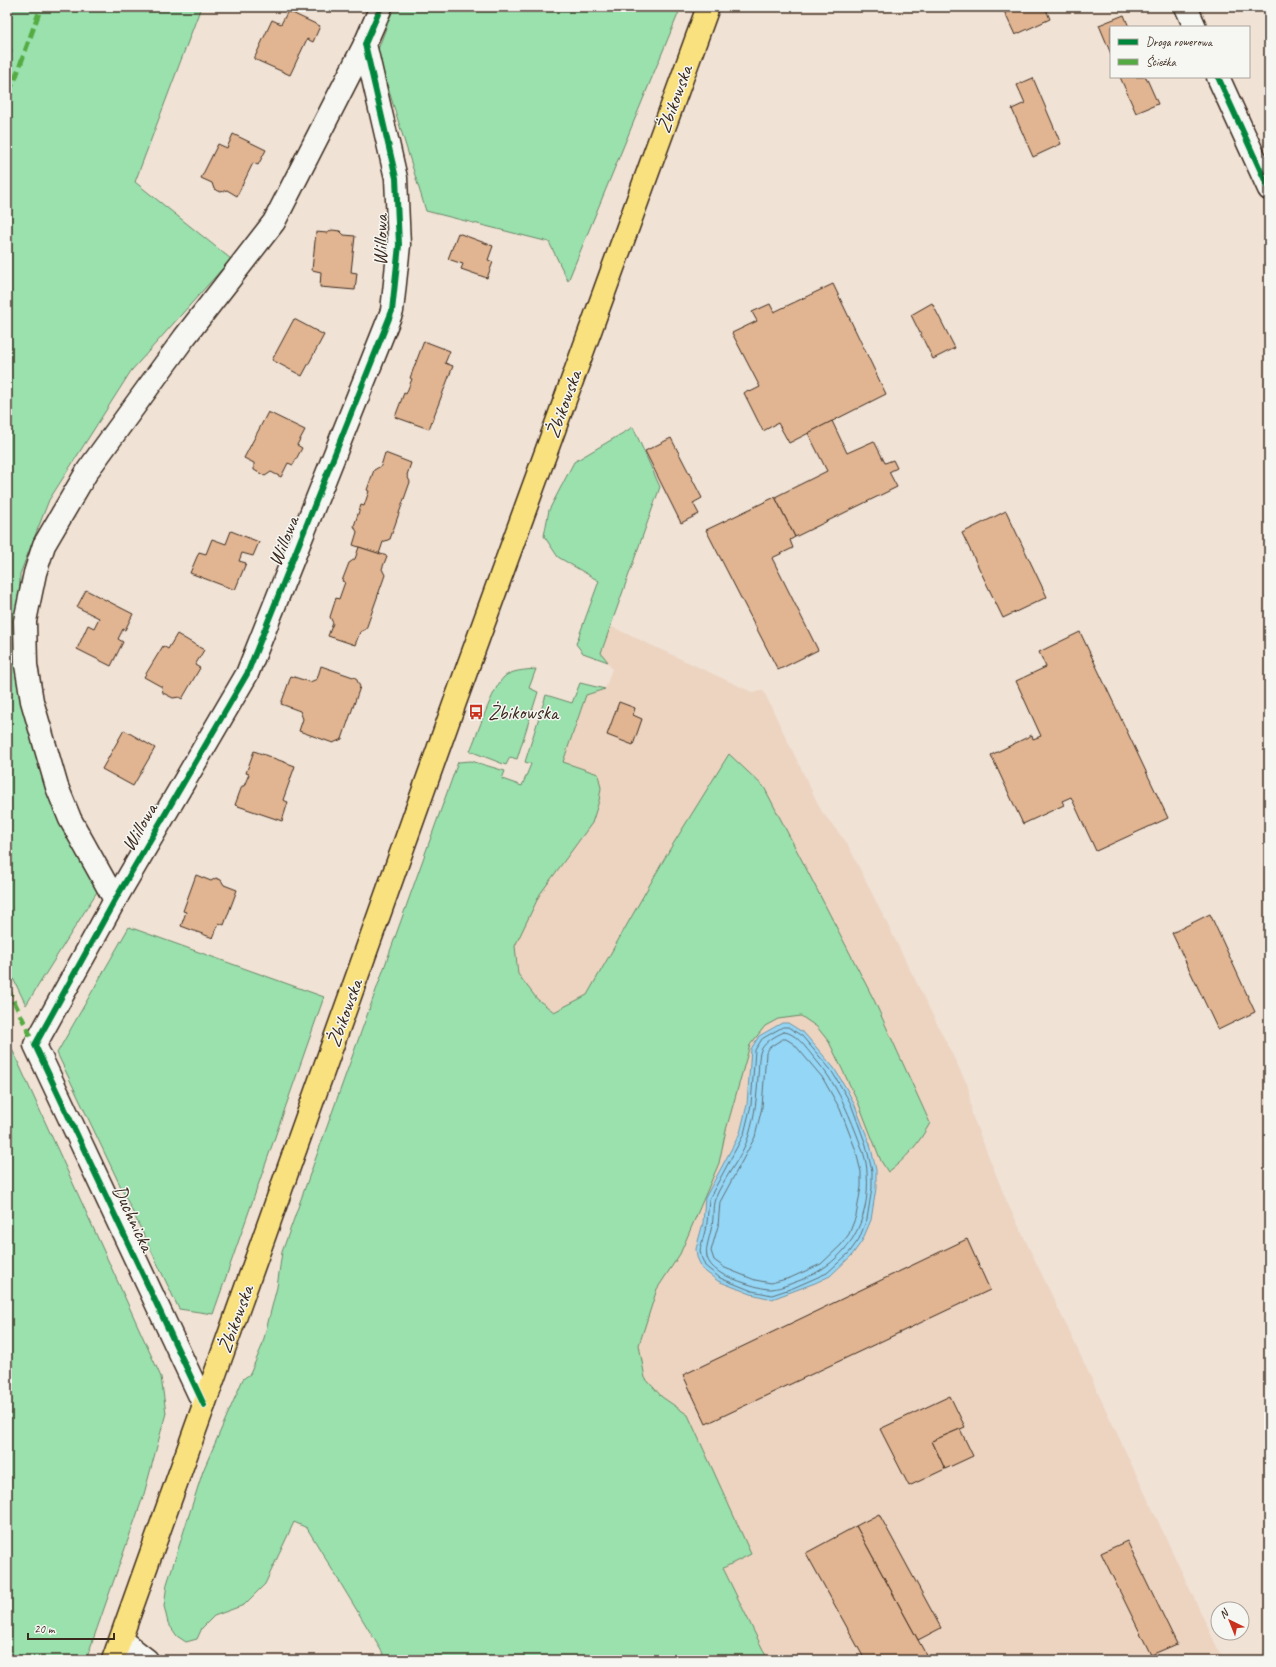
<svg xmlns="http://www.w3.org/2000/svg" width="1276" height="1667" viewBox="0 0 1276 1667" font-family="Caveat,sans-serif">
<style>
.built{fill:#ecd4c1}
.green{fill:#9ae1ae;stroke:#6a8666}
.water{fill:#94d6f6;stroke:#7091a0}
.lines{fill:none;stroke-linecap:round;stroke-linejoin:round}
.shore{stroke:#5f6f74;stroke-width:1}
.stream{stroke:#7091a0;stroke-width:9}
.building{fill:#e1b592;stroke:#3b2a1e}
.minor-casing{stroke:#3b2a1e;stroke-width:25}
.major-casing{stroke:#3b2a1e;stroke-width:25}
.minor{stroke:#f6f6f2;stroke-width:22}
.major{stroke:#fae180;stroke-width:22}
.quiet{stroke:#55ab43;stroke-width:5;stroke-dasharray:10 5;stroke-linecap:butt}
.cycleway-casing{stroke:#f6f6f2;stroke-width:8}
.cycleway{stroke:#00873e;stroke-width:6}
.labels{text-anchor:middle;stroke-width:3;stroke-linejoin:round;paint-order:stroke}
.street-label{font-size:20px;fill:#3b2a1e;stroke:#f6f6f2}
.poi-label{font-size:20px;fill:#3b2a1e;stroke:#f6f6f2;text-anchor:start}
</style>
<rect width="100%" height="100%" fill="#f0e2d5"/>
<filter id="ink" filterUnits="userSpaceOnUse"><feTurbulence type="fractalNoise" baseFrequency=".025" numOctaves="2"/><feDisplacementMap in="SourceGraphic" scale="8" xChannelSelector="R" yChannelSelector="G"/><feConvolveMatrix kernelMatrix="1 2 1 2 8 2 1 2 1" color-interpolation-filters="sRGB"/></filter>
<g filter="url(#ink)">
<path class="built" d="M610,626L754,693L763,690L822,812L847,843L968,1086L972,1115L1007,1202L1070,1333L1223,1660H768L723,1568L373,1282L586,695L605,689L612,669L601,653Z"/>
<g class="green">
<path d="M7,7H201L135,182L231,259L131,371L49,500L20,574L18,669L100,887L26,1005L7,966Z"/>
<path d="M394,7H681L568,281L549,242L426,211L377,52Z"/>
<path d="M633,427L660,487L601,653L608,662L583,653L576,644L599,581L558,557L544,536L549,510L574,462Z"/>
<path d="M536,669L529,688L538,692L517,759L510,757L506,765L470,751C477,735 493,687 504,677C512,670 526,670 536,669Z"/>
<path d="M580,683L605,689L586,695L563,762L598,774L601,788L599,801L592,823L540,894L515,946L518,974L537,999L554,1012L587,995L670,849L729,754L764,787L874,1000L930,1123C919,1143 906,1159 888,1172L881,1161L858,1102L829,1042L817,1027L801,1016L778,1019L765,1026L750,1045L726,1130L719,1163L680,1254L657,1289L639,1345L645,1378L662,1397L688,1415L751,1554L723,1568L768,1660H387L307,1528L294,1522L265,1584L244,1605L214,1616L202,1628L197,1639L186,1642L177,1636L168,1623L164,1606L167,1584L203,1471L243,1379L250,1374L262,1346L277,1287L282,1252L458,762L471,761L505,771L502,779L522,786L531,764L525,762L546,695L572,703Z"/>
<path d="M129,927L324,997L213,1314L179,1309L57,1053Z"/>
<path d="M7,1038L161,1377L166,1413L144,1494L86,1660H7Z"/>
</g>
<path class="water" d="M782,1023H788L804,1033L834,1068L846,1088L854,1103L870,1144L876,1170V1188L871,1220L862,1241L852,1255L830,1276L815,1283L772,1299L751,1294L718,1281L702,1269L697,1257L696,1249L703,1223L705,1198L740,1133L747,1105L751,1049L759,1036Z"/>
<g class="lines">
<g class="shore">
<path d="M783,1027H788L802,1036L831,1070L843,1090L851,1104L866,1145L872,1171V1188L867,1219L859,1239L849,1253L827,1273L793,1288L772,1295L752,1291L720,1278L705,1266L701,1256L700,1250L707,1223L709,1199L744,1134L751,1105L755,1050L762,1039Z"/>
<path d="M784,1032C797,1033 807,1050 816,1060C835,1082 846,1107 857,1135C861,1146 867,1160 867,1173C871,1223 847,1261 801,1280C792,1283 782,1288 772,1289C762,1290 732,1279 722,1274C698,1259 708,1247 712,1225C714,1217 712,1207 715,1199C724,1177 742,1158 749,1135C755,1115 757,1096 758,1076C759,1068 758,1057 761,1050C766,1041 775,1036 784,1032Z"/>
<path d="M783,1039H786L794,1044L822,1077L840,1109L855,1148L861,1172V1187L856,1216L849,1234L841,1245L821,1264L790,1278L771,1283L755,1280L725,1268L714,1260L711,1251L718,1226L720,1202L755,1137L762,1107L766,1053L770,1047Z"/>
</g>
<path class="stream" d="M7,52L8,51"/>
</g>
<g class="building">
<path d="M1013,7H1045L1050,19L1015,35L1004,11Z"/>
<path d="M288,11L320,26L313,42L307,39L290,75L254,59L272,20L281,24Z"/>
<path d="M1124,15L1129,27H1111V54L1099,25Z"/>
<path d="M1120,77H1146L1158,104L1136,113Z"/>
<path d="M1033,78L1061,144L1033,157L1012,109L1025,103L1017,85Z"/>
<path d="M233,134L266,150L258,165L253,163L237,196L227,190L221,192L214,189L212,183L201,178L218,144L227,148Z"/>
<path d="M332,230L340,231L344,235L355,236L351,272L357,273L355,290L320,287L321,272L312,270L316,232L327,233Z"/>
<path d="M458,233L493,246L488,260L493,262L487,278L461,269L463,264L448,259Z"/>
<path d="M833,284L886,394L789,443L778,423L763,431L744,393L748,390L750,392L760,387L732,333L757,321L752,312L770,304L774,312Z"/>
<path d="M932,303L955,348L933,359L911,315Z"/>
<path d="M294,319L324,335L302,376L272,360Z"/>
<path d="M424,341L450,351L445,363L453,366L429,429L395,417L404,393L406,394L412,379L410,378Z"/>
<path d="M268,412L305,430L297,445L302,448L293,465L288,463L281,477L271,472L265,476L254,470V463L244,458Z"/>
<path d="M832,421L847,453L874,441L885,463L893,460L897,468L889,472L897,487L795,537L775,497L827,471L808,433Z"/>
<path d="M671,438L702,498L693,503L699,514L681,523L645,451Z"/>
<path d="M385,453L411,463L407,475L410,482L390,539L383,542L379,554L353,545L357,532L354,526L361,505L364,506L369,491L367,490L374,470L381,466Z"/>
<path d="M775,497L795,537L790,540L793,548L772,558L818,650L778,670L706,530Z"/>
<path d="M1006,511L1047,597L1003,618L962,533Z"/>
<path d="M231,531L259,542L253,556L242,553L239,561L246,563L235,590L190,573L199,552L206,554L212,539L226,544Z"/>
<path d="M359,547L387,556L382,569L385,575L366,629L360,632L355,645L328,636L333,623L330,617L336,598L339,599L345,582L342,581L349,563L355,559Z"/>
<path d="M86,590L133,614L125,630L123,629L118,639L123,642L111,666L77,649L88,625L94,628L99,618L77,607Z"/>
<path d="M1080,632L1168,818L1096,851L1071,797L1062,801L1064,805L1023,824L991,755L1032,735L1033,739L1041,736L1016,681L1046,667L1039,652Z"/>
<path d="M177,634L204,650L195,665L200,668L182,699L179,697L173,698L163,693L162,687L144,677L163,646L168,649Z"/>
<path d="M321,666L356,678L360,687L342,739L333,743L299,731L303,719L300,711L281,704L291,676L310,682L317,679Z"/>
<path d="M619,702L635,708L633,715L642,719L633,745L607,735Z"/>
<path d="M124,730L155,748L133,786L102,769Z"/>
<path d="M254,751L295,766L283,800L288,802L282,821L235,805L242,786H244L249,774L246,773Z"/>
<path d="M196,875L211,881L216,878L221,880L224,885L237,890L224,925L219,923L213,938L181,926L186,912L183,911Z"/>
<path d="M1210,914L1255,1012L1218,1030L1172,933Z"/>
<path d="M967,1239L990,1290L706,1424L683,1375Z"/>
<path d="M950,1396L965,1427L932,1441L945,1469L909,1486L880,1429Z"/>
<path d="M960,1429L973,1456L945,1469L932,1441Z"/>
<path d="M879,1514L941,1628L918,1640L856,1526Z"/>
<path d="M856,1526L918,1640L929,1660H865L806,1553Z"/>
<path d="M1127,1541L1177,1644L1151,1655L1101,1553Z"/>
</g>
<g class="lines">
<g class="minor-casing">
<g id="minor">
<path d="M1186,7L1195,27"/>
<path d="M1218,77L1269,189"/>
<path d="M115,900L70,819L57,787L32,701L26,665L25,621L35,573L44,545L88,470L184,338L274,222L365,44"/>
<path d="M204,1405L35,1045L115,900L247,674L392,311L399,245L396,178L365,44L381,7"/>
<path d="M121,1640L147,1660"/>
</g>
</g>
<g class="major-casing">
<path id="major" d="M113,1660L455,702L708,7"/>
</g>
<use href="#minor" class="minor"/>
<use href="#major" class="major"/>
<g class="quiet">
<path d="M7,92L14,82L41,7"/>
<path d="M7,987L35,1045"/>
</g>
<g class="cycleway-casing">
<g id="cycleway">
<path d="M1218,77L1269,189"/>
<path d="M204,1405L35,1045L115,900L247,674L392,311L399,245L396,178L365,44L381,7"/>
</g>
</g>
<use href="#cycleway" class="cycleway"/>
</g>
</g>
<defs>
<g id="bus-bare" transform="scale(1.2)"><path d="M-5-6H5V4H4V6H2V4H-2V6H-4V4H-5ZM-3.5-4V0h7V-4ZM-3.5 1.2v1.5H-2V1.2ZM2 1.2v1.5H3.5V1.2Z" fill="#c8321e" stroke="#f6f6f2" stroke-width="2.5" paint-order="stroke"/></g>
</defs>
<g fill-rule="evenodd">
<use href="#bus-bare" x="476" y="712"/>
</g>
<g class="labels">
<g class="street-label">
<text transform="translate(674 99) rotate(-70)" y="7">Żbikowska</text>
<text transform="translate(380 240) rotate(-89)" y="7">Willowa</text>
<text transform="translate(563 404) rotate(-70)" y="7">Żbikowska</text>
<text transform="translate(283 541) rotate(-68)" y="7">Willowa</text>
<text transform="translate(139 827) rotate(-60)" y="7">Willowa</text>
<text transform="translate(344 1013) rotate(-70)" y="7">Żbikowska</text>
<text transform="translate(134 1218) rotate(65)" y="7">Duchnicka</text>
<text transform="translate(235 1319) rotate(-70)" y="7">Żbikowska</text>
</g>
<g class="poi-label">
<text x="488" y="719">Żbikowska</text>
</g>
</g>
<rect width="1276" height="1667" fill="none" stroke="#f6f6f2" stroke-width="24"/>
<rect x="12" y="12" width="1252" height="1643" fill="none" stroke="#3b2a1e" stroke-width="1.5" filter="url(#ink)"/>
<rect x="1110" y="26" width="140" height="52" fill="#f6f6f2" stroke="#aba49d"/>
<rect x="1118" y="39" width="20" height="6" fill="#00873e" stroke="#aba49d"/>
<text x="1146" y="46" font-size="12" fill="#3b2a1e">Droga rowerowa</text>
<rect x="1118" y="59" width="20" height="6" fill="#55ab43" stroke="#aba49d"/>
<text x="1146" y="66" font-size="12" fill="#3b2a1e">Ścieżka</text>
<g transform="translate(1230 1621) rotate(317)"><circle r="19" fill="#f6f6f2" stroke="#aba49d"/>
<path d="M0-3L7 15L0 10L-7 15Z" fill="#c8321e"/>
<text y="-6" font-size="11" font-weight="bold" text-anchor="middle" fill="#3b2a1e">N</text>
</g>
<path d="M28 1633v6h86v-6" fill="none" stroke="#3b2a1e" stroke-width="2"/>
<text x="34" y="1633" font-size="12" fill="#3b2a1e" stroke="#f6f6f2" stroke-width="3" paint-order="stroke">20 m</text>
</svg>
